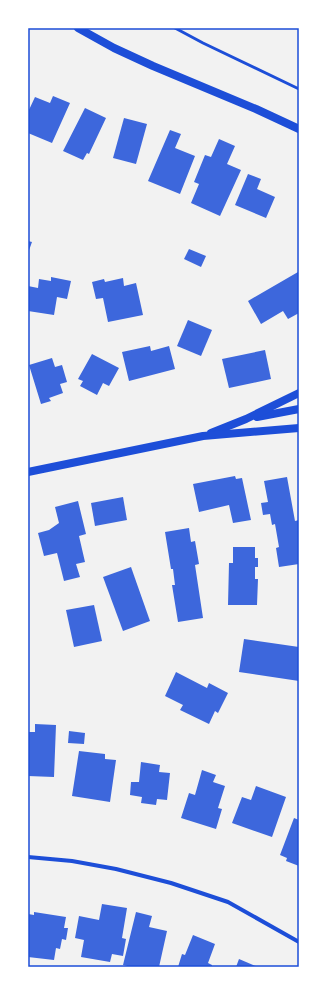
<svg xmlns="http://www.w3.org/2000/svg" width="327" height="995" viewBox="0 0 327 995" font-family="'PT Sans',sans-serif">
<style>
.building{fill:#3d67dc}
.lines{fill:none;stroke-linecap:round;stroke-linejoin:round}
.service{stroke:#1d4ed8;stroke-width:3}
.minor{stroke:#1d4ed8;stroke-width:4}
.secondary{stroke:#1d4ed8;stroke-width:8}
.neatline{fill:none;stroke:#1d4ed8;stroke-width:1.5}
</style>
<rect width="100%" height="100%" fill="#f2f2f2"/>
<g class="building">
<path d="M53,96L70,103L52,143L28,133V112L35,97L50,103Z"/>
<path d="M85,108L106,118L89,154L87,153L83,160L63,151Z"/>
<path d="M124,118L147,124L136,164L113,158Z"/>
<path d="M170,130L181,134L175,148L195,156L180,194L148,181Z"/>
<path d="M219,139L235,146L227,164L241,170L220,216L191,203L199,184L194,182L205,155L211,157Z"/>
<path d="M248,174L261,179L257,189L275,197L266,218L235,205Z"/>
<path d="M28,241L32,242L28,253Z"/>
<path d="M189,249L206,256L201,267L184,259Z"/>
<path d="M298,272L299,313L288,319L283,311L261,324L248,301Z"/>
<path d="M51,277L71,281L67,299L57,297L54,315L28,311V286L38,288L39,279L51,281Z"/>
<path d="M123,278L124,286L136,283L143,315L108,322L103,298L96,299L92,282L104,279L105,282Z"/>
<path d="M188,320L212,330L201,356L177,346Z"/>
<path d="M150,346L151,351L169,346L175,369L129,381L122,352Z"/>
<path d="M265,350L271,379L229,388L222,359Z"/>
<path d="M92,354L119,368L109,386L103,383L97,395L80,386L83,381L78,379Z"/>
<path d="M52,358L55,367L62,365L67,382L60,384L63,393L49,398L51,401L41,404L29,365Z"/>
<path d="M235,476L236,479L242,478L251,520L233,523L229,505L199,512L193,484Z"/>
<path d="M287,477L295,521L299,520V564L279,567L276,548L279,547L275,524L272,525L270,514L263,515L261,503L268,502L264,481Z"/>
<path d="M123,497L127,520L95,526L91,503Z"/>
<path d="M78,501L86,534L79,536L85,562L76,564L80,577L64,581L57,553L44,556L38,533L49,530L59,523L55,507Z"/>
<path d="M189,528L191,542L195,541L199,564L195,565L203,618L178,622L172,585H175L173,569H171L165,532Z"/>
<path d="M233,547H255V558H258V567H255V579H258L257,605H228L229,563H233Z"/>
<path d="M131,567L150,621L123,631L103,577Z"/>
<path d="M94,605L102,641L74,647L66,610Z"/>
<path d="M244,639L299,647V681L239,672Z"/>
<path d="M176,672L207,688L209,683L228,693L218,713L215,711L209,724L180,710L183,705L165,696Z"/>
<path d="M35,724L56,725L54,777L28,776V732H35Z"/>
<path d="M69,731L85,733L84,744L68,743Z"/>
<path d="M79,751L105,754V759L116,760L110,802L72,796Z"/>
<path d="M141,762L160,765L159,772L170,773L167,800L157,799L156,805L141,803L142,797L130,795L131,782H139Z"/>
<path d="M202,770L216,775L213,782L225,786L218,808L222,809L216,829L181,818L189,793L195,795Z"/>
<path d="M256,786L286,797L272,837L232,823L242,797L251,800Z"/>
<path d="M294,818L299,820V866L286,861L287,858L280,855Z"/>
<path d="M102,904L127,908L122,938L126,939L123,956L112,954L110,962L81,957L84,940L75,938L79,916L99,920Z"/>
<path d="M34,912L66,917L64,928H68L66,940L62,939L60,949L56,948L54,960L28,957V914L34,915Z"/>
<path d="M136,912L152,916L149,927L167,931L159,967H132L123,965Z"/>
<path d="M193,935L215,944L208,963L212,965V967H178L182,954L185,955Z"/>
<path d="M239,959L258,967H236Z"/>
</g>
<g class="lines">
<path class="service" d="M175,28L203,43L299,89"/>
<path class="minor" d="M28,857L72,861L116,869L171,883L228,902L299,942"/>
<g class="secondary">
<path d="M78,28L114,48L153,66L256,109L299,129"/>
<path d="M257,417L299,409"/>
<path d="M211,433L246,419L299,393"/>
<path d="M28,472L203,436L299,428"/>
</g>
</g>
<rect width="327" height="995" fill="none" stroke="#ffffff" stroke-width="58"/>
<rect x="29" y="29" width="269" height="937" class="neatline"/>
</svg>
